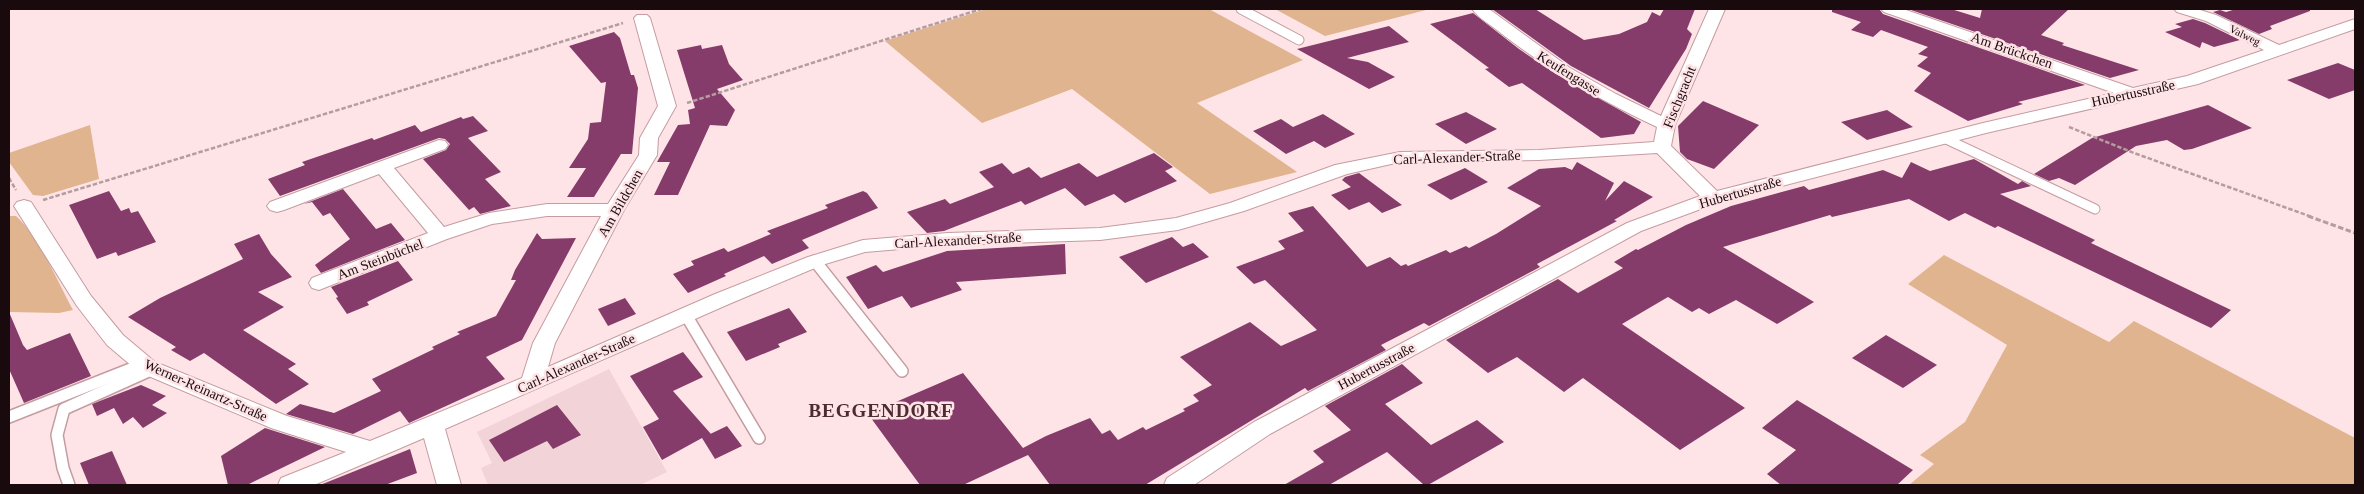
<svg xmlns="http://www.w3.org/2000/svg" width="2364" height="494" viewBox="0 0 2364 494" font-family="Georgia,serif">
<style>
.built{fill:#f2d3d7}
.green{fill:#dfb48e}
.building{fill:#853c6a}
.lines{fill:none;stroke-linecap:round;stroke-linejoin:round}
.service-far1-casing{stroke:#c49ca1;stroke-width:11}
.service-casing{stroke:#c49ca1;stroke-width:14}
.minor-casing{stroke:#c49ca1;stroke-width:2}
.path-far1{stroke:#b39d9f;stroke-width:2.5;stroke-dasharray:4.5 2;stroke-linecap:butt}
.path{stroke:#b39d9f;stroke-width:3;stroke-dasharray:5.5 2.5;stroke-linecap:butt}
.service-far1{stroke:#fff;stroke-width:9}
.service{stroke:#fff;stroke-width:11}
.minor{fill:#fff;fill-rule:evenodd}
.labels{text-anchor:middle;stroke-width:5;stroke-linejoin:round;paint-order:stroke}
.far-street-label{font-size:11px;fill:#190b0d;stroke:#ffe4e7}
.street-label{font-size:14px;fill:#190b0d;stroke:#ffe4e7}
.district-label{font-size:19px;font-weight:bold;letter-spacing:1px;fill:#4c2c31;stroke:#ffe4e7}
</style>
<rect width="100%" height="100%" fill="#ffe4e7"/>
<path class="built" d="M609,369L667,472L640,485H488L481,468L492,463L477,432Z"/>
<g class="green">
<path d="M986,9H1209L1303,60L1197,103L1297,172L1210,194L1072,89L982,123L885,41Z"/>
<path d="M1275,9H1430L1325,36Z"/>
<path d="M90,125L99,179L43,196L33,195L9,162V153Z"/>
<path d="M9,216H16C40,238 57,281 73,310L59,313L9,312Z"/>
<path d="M1944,255L2109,342L2134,321L2355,438V485H1909L1934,464L1920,455L1965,422L2007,345L1908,284Z"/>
</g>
<g class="building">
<path d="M1492,9H1535L1584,40L1619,34L1647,22L1652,12L1660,16L1664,9H1695L1687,29L1692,34L1686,49L1649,108L1571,66Z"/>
<path d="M1832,9H1879L1883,14L2085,85L2018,102L2023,104L1968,121L1914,91L1931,73L1917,66L1928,57L1918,54L1928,47L1881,30L1873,37L1851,30L1861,22L1832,12Z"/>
<path d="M1908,9H1951L1980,18L1982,9H2069L2041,35L2064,43L2062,45L2139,70L2110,78Z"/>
<path d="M2236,9H2310V11L2270,26L2272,29L2259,34L2213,12L2220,10L2226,12Z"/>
<path d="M1473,13L1519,49L1556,74L1641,122L1634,134L1601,138L1522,83L1509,87L1485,69L1489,68L1430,24Z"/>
<path d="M2193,19L2205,23L2240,40L2214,47L2202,42L2200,48L2165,32L2182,27L2175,24Z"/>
<path d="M1389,26L1409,42L1347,58L1368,62L1395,77L1369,89L1297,49Z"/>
<path d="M614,32L620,38L631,75H634L638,88L632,154H621L594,197H567L586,168H569L588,139L590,123L601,122L606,82L601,83L569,46Z"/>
<path d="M701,45L702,49L722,45L729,64L743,80L717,89L735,110L727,126L710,125L678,195H654L670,162H657L678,125L690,124L688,110L695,108L677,50Z"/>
<path d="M2338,63L2355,70V90L2329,99L2287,80Z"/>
<path d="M1703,101L1759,125L1714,169L1687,159L1680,152L1678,126Z"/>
<path d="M2208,105L2252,128L2192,149L2184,150L2167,140L2136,146L2075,185L2059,178L2049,181L2034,174L2092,138Z"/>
<path d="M1887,110L1913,127L1867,140L1841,122Z"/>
<path d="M1466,112L1497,129L1466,144L1435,124Z"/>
<path d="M1323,114L1355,134L1325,148L1314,141L1286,154L1253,131L1281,119L1293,127Z"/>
<path d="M473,116L488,131L468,138L501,172L485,179L511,206L480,214L474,207L469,210L423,159L446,150L450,144L445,139L439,138L280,196L268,179L305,165L302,162L372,138L374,140L415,125L421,132L461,117L463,119Z"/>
<path d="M1154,153L1173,167L1165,171L1177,181L1125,203L1114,194L1085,206L1065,188L1025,205L1021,201L944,231L927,233L907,212L945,199L950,204L994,187L979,172L1002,163L1013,174L1029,167L1041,178L1079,163L1097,177Z"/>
<path d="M1974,159L2018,184L2022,181L2031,186L2000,194L2095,240L2091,243L2231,310L2211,328L1998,226L1995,228L1965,213L1949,221L1909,199L1832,217L1830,215L1723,247L1814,302L1777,324L1736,300L1709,314L1699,308L1692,312L1668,297L1622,324L1745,408L1680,450L1583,378L1564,392L1517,357L1488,373L1446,340L1558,279L1578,293L1623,268L1614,262L1636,249L1638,250L1686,225L1731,206L1804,186L1809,190L1883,170L1902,178L1911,162L1930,171Z"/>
<path d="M1577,162L1614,183L1605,201L1624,181L1653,197L1614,220L1617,221L1537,264L1540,267L1429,326L1424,323L1381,345L1386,350L1308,391L1305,388L1145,485H1050L1028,455L963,485H920L868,414L963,373L1023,448L1046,436L1090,418L1102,434L1110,430L1118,440L1143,427L1146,430L1185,411L1183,409L1199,401L1193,395L1212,385L1180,357L1250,322L1281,346L1317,330L1265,280L1254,284L1236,267L1285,249L1278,241L1304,231L1288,213L1313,206L1367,267L1390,257L1401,266L1406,264L1408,266L1446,250L1450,253L1466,246L1469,248L1496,234L1541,206L1507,188L1539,169L1565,167L1572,170Z"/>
<path d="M1465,168L1488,182L1451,200L1427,185Z"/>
<path d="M1359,173L1402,205L1382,213L1369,202L1349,210L1331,195L1351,187L1342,180L1345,177Z"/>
<path d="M343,189L376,229L391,223L405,240L321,273L315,265L350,239L330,213L323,216L312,202L304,204Z"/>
<path d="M109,191L121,211L129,208L131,213L138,211L156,242L118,256L116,252L97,259L69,205Z"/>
<path d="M863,191L867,193L878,208L802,240L809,248L800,252L772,264L764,256L724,274L726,276L688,293L673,274L694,265L691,261L724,248L728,252L771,234L767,231L828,208L825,205Z"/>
<path d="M537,233L542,239L576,238L522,340L486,357L505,379L409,423L400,411L353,434L286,414L300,404L334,413L381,391L372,379L434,349L432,347L460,334L457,332L496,316L516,280H511L515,270Z"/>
<path d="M259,234L271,254L292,277L258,292L284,307L243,330L296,364L288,369L309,384L276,404L204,353L190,361L171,350L176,347L128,317L160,298L243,259L234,244Z"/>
<path d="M1172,237L1183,247L1193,243L1209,257L1146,283L1119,257Z"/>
<path d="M1065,244L1066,274L956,282L962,290L911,308L902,296L868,309L846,277L876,265L883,272L947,251Z"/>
<path d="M398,261L413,280L367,302L369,305L347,314L336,298L338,297L331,287Z"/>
<path d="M625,298L636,314L608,326L598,309Z"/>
<path d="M789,308L807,332L778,344L780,347L746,361L727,332Z"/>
<path d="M9,312L23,345L27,350L70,333L91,376L24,403L9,369Z"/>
<path d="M1886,335L1922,356L1937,365L1903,388L1852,358Z"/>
<path d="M683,352L703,377L673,391L711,434L706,436L727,426L742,446L715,459L702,438L662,460L643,427L659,419L630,376Z"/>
<path d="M1402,364L1423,383L1385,404L1431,445L1477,420L1504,442L1428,485H1424L1387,452L1329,485H1284L1324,462L1313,451L1351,430L1325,406Z"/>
<path d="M141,385L166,396L152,405L167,413L143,428L133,417L123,424L114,408L97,416L92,404Z"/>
<path d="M1797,400L1913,470L1897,485H1781L1767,474L1796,450L1762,428Z"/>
<path d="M557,405L581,435L553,449L547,441L504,462L489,440Z"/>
<path d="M265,428L325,447L247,485H228L221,456Z"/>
<path d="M410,449L417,473L385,485H320Z"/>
<path d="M112,451L127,485H89L80,463Z"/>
</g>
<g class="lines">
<g class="service-far1-casing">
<g id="service-far1">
<path d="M1241,9L1299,40"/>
<path d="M1944,138L2095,209"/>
</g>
</g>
<g class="service-casing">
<g id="service">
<path d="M815,261L902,371"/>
<path d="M686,315L759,438"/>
<path d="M9,417L143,364"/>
<path d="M69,485L63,468L57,435L64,409L153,369"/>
</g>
</g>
<g class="minor-casing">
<path id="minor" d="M1472,9H1489L1570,68L1616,94L1661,116L1709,9H1725L1675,125L1671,146L1717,191L1983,123L2114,93L1884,12L1881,9H1903L2133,88L2187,76L2264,50L2206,21L2177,12L2174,9H2197L2216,15L2279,45L2355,19V29L2198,84L1986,133L1720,202L1641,231L1270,434L1194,485H1164L1167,478L1254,422L1627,223L1700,196L1657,153L1539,160L1400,162L1347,174L1244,211L1178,230L1100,240L948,245L865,252L822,265L729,304L445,429L461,485H437L424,438L314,485H278L281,478L346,452L271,428L139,372L107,345L77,306L14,206L17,202L24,200L31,202L91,296L123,335L155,362L287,416L370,441L522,378L533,343L601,216H547L492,224L447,239L319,290L312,288L309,283L312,278L428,233L379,174L284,210L277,212L270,210L267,206L270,202L439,140L445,141L448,145L445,149L394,168L444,227L489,213L547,204H608L639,155L640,138L658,106L634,18L637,15H647L650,18L676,106L658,138L657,155L624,210L555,343L548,367L715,294L808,257L863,240L948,233L1100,228L1176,218L1230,203L1335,165L1400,152L1539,150L1654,142L1657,127C1601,101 1550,71 1502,34C1493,26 1479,19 1472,9Z"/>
</g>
<g class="path-far1">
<path d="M687,103L981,9"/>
<path d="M2069,127L2134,153L2312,217"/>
<path d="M9,178L16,190"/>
<path d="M43,200L623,23"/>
</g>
<path class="path" d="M2308,216L2355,233"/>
<use href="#service-far1" class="service-far1"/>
<use href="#service" class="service"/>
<use href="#minor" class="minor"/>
</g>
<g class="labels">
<g class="far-street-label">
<text transform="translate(2245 35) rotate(26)" y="4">Valweg</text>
</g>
<g class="street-label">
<text transform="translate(2012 50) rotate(19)" y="5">Am Brückchen</text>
<text transform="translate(1569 73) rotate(32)" y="5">Keufengasse</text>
<text transform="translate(2133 93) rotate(-12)" y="5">Hubertusstraße</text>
<text transform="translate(1679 97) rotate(-68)" y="5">Fischgracht</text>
<text transform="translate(1457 157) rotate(-2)" y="5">Carl-Alexander-Straße</text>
<text transform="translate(1740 192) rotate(-16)" y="5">Hubertusstraße</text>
<text transform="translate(620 203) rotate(-60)" y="5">Am Bildchen</text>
<text transform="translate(958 240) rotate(-3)" y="5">Carl-Alexander-Straße</text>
<text transform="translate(380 259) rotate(-21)" y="5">Am Steinbüchel</text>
<text transform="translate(576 363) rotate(-24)" y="5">Carl-Alexander-Straße</text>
<text transform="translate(1376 366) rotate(-28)" y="5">Hubertusstraße</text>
<text transform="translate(206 390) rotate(24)" y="5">Werner-Reinartz-Straße</text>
</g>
<g class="district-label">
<text x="881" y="417">BEGGENDORF</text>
</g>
</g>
<rect width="2364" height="494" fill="none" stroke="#190b0d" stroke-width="20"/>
</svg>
